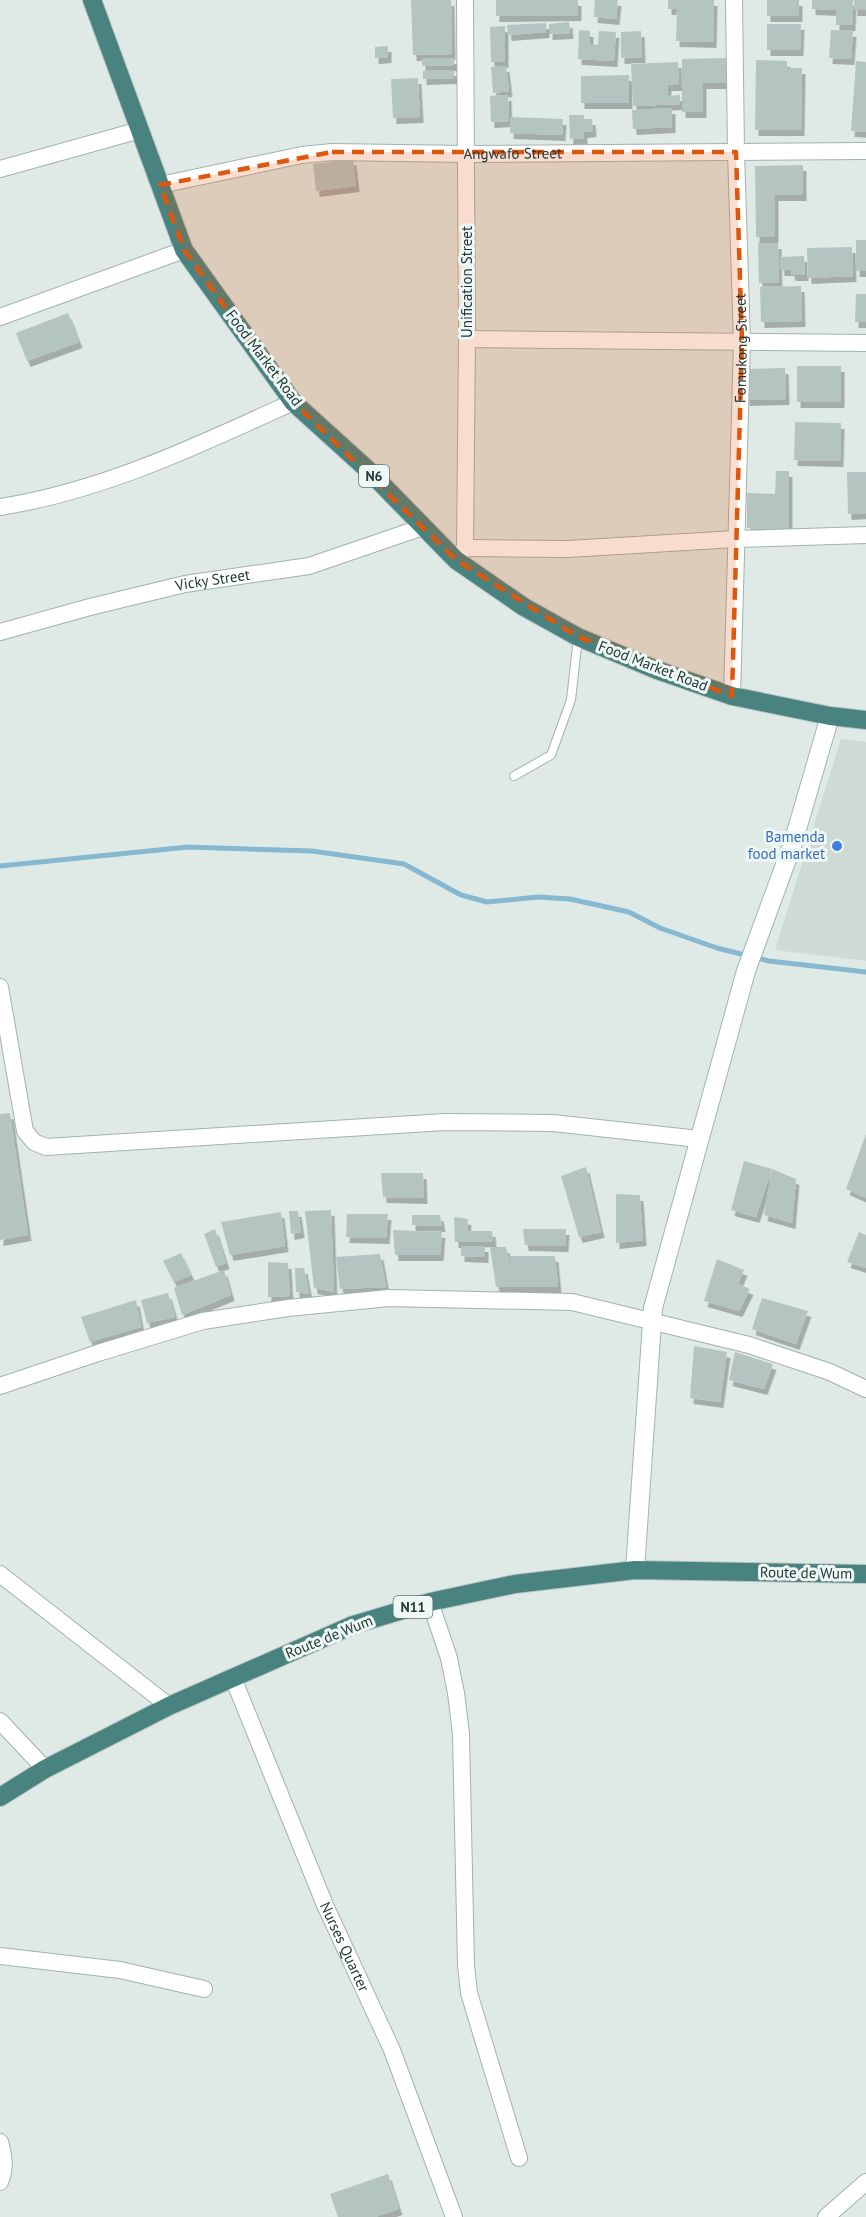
<svg xmlns="http://www.w3.org/2000/svg" width="866" height="2217" viewBox="0 0 866 2217" font-family="'PT Sans',sans-serif">
<style>
.built{fill:#cddad6}
.lines{fill:none;stroke-linecap:round;stroke-linejoin:round}
.stream{stroke:#86b8d0;stroke-width:5}
.building{fill:#b4c5c1;filter:url(#shadow)}
.service-casing{stroke:#a2b2af;stroke-width:10}
.minor-casing{stroke:#a2b2af;stroke-width:18}
.secondary-casing{stroke:#9eb6b1;stroke-width:20}
.trunk-casing{stroke:#bcc4c3;stroke-width:20}
.service{stroke:#fff;stroke-width:8}
.minor{stroke:#fff;stroke-width:16}
.secondary{stroke:#fff;stroke-width:18}
.trunk{stroke:#488380;stroke-width:18}
.marked{fill:#de570e;fill-opacity:0.2;stroke:#de570e;stroke-width:4.5;stroke-dasharray:12 8;stroke-linejoin:round}
.shop-dot{fill:#3f7fe0;stroke:#eff7f4;stroke-width:2}
.labels{text-anchor:middle;stroke-width:6;stroke-linejoin:round;paint-order:stroke}
.shield{fill:#eff7f4;stroke:#5e7370;stroke-width:1.5}
.shield-label{font-size:14px;font-weight:bold;fill:#203a37}
.street-label{font-size:15px;fill:#203a37;stroke:#eff7f4}
.shop-label{font-size:15px;fill:#366cbe;stroke:#eff7f4;text-anchor:end}
</style>
<defs>
<filter id="shadow"><feDropShadow dx="3.5" dy="6" stdDeviation="0" flood-color="#0004"/></filter>
</defs>
<rect width="100%" height="100%" fill="#dfeae7"/>
<path class="built" d="M841,739L866,742V961L775,950Z"/>
<g class="lines">
<path class="stream" d="M0,866L188,847L312,851L404,864L461,895L487,902L538,897L570,899L629,912L660,928L717,948L769,961L866,972"/>
</g>
<g class="building">
<path d="M411,0H451L452,54L413,55Z"/>
<path d="M496,0H578V15L496,16Z"/>
<path d="M595,0H618L616,19L594,17Z"/>
<path d="M668,0H714L713,42L676,41L677,9H668Z"/>
<rect x="767" y="0" width="32" height="16"/>
<path d="M812,0H853L852,25H836V10L812,9Z"/>
<rect x="854" y="0" width="12" height="10"/>
<path d="M569,22L570,33L549,34V24Z"/>
<path d="M546,23V32L508,35L507,25Z"/>
<path d="M767,24H801L800,50H767Z"/>
<path d="M505,26V62H491L490,27Z"/>
<path d="M579,30L590,31V44L598,45L599,31L616,32L614,61L578,59Z"/>
<path d="M831,30L853,31L851,59L829,58Z"/>
<path d="M641,31L642,57L621,58V32Z"/>
<path d="M388,46V57L375,58V47Z"/>
<path d="M454,58V65L422,66V59Z"/>
<path d="M726,58V83H703V112H682V59Z"/>
<path d="M756,60L787,61V68H802L801,130H755Z"/>
<path d="M856,61L866,62V132L851,131Z"/>
<path d="M678,62L679,85H668V96L680,95V104L633,106L631,64Z"/>
<path d="M506,66L509,91L493,93L491,67Z"/>
<path d="M454,70V78L423,79V71Z"/>
<path d="M629,75V103H581V76Z"/>
<path d="M418,78L420,117L393,118L391,79Z"/>
<path d="M508,95L509,121L491,122L490,96Z"/>
<path d="M672,108V127L633,129L632,110Z"/>
<path d="M569,115H584V119H592L593,131L584,132V138L570,139Z"/>
<path d="M510,117L563,119L562,135L510,133Z"/>
<path d="M353,159L356,186L316,191L313,164Z"/>
<path d="M803,165V195H775V237H756L755,166Z"/>
<rect x="856" y="240" width="10" height="31"/>
<path d="M758,243H778L779,283H759Z"/>
<path d="M852,247L853,276L808,278L807,248Z"/>
<path d="M804,256L805,275H792L791,270H781L780,257Z"/>
<path d="M801,286L802,321L761,322L760,287Z"/>
<path d="M856,294H866V322H855Z"/>
<path d="M68,313L79,342L27,361L16,333Z"/>
<rect x="797" y="366" width="44" height="36"/>
<path d="M785,368L786,399L746,400L745,369Z"/>
<path d="M795,422L841,423L840,461L794,460Z"/>
<path d="M776,471H789V529L747,528V493L775,494Z"/>
<path d="M847,472H866V513L848,514Z"/>
<path d="M10,1113L28,1235L0,1240V1114Z"/>
<path d="M866,1134V1198L846,1189Z"/>
<path d="M744,1161L772,1169L756,1217L731,1210Z"/>
<path d="M586,1167L601,1232L579,1237L561,1176Z"/>
<path d="M772,1169L796,1179L792,1223L764,1215Z"/>
<path d="M381,1173H423L424,1198L383,1197Z"/>
<path d="M616,1194L640,1195L643,1240L616,1243Z"/>
<path d="M331,1210L334,1292L314,1288L305,1211Z"/>
<path d="M289,1211H298L301,1232L291,1234Z"/>
<path d="M281,1212L285,1246L230,1255L221,1222Z"/>
<path d="M347,1214H388L386,1238L346,1237Z"/>
<path d="M412,1215H440L442,1226L412,1225Z"/>
<path d="M454,1217L468,1219L467,1231H492L493,1241L455,1242Z"/>
<path d="M215,1229L226,1263L216,1267L204,1234Z"/>
<path d="M523,1229H566L565,1246L525,1245Z"/>
<path d="M393,1230L442,1232L440,1255H395Z"/>
<path d="M859,1232L866,1235V1268L847,1262Z"/>
<path d="M461,1246H485V1257L461,1256Z"/>
<path d="M490,1247H506L514,1281L510,1256H555L558,1287H496Z"/>
<path d="M181,1253L191,1275L174,1282L163,1261Z"/>
<path d="M380,1254L386,1287L340,1289L336,1257Z"/>
<path d="M717,1259L744,1270L738,1284L750,1289L739,1311L704,1301Z"/>
<path d="M268,1262L288,1263L290,1296L268,1297Z"/>
<path d="M295,1268H304L309,1294L296,1292Z"/>
<path d="M224,1270L231,1295L182,1315L174,1288Z"/>
<path d="M168,1293L175,1317L147,1323L141,1300Z"/>
<path d="M762,1298L808,1311L796,1344L752,1329Z"/>
<path d="M136,1300L141,1327L90,1342L81,1317Z"/>
<path d="M694,1346L727,1352L720,1402L690,1398Z"/>
<path d="M735,1352L773,1364L764,1389L729,1380Z"/>
<path d="M388,2174L399,2209L375,2217H338L330,2194Z"/>
</g>
<g class="lines">
<g class="service-casing">
<path id="service" d="M514,776L551,755L571,700L578,637"/>
</g>
<g class="minor-casing">
<g id="minor">
<path d="M0,169L140,130"/>
<path id="s1" d="M160,185L302,155L332,152L467,154L866,151"/>
<path d="M0,317L184,250"/>
<path d="M467,339L866,343"/>
<path d="M0,507C103,491 199,445 293,402"/>
<path d="M465,548L568,549L736,539L866,535"/>
<path d="M456,560L465,548L467,339L465,0"/>
<path id="s2" d="M0,632L90,607L185,584L309,566L423,527"/>
<path id="s3" d="M732,696L742,342L736,152L734,0"/>
<path d="M0,987L25,1131L34,1142L46,1147L445,1122L553,1123L699,1139"/>
<path d="M0,1386L98,1353L203,1321L288,1308L389,1298L572,1302L749,1345L830,1372L866,1389"/>
<path d="M0,1574L169,1706"/>
<path d="M430,1602L449,1658L456,1693L461,1734L466,1965L469,1993L519,2158"/>
<path id="s4" d="M233,1678L325,1905L392,2050L454,2217"/>
<path d="M0,1721L45,1769"/>
<path d="M0,1956L120,1970L204,1989"/>
<path d="M0,2142C4,2156 6,2168 0,2182"/>
<path d="M826,2217L866,2182"/>
</g>
</g>
<g class="secondary-casing">
<path id="secondary" d="M635,1570L653,1308L746,971L793,843L830,716"/>
</g>
<g class="trunk-casing">
<g id="trunk">
<path d="M92,0L184,250L293,402L367,469L456,560L524,607L578,637L657,670L732,696L830,716L866,720"/>
<path d="M0,1797L45,1769L169,1706L353,1625L430,1602L515,1584L635,1570L866,1574"/>
</g>
</g>
<use href="#service" class="service"/>
<use href="#minor" class="minor"/>
<use href="#secondary" class="secondary"/>
<use href="#trunk" class="trunk"/>
</g>
<path class="marked" d="M332,152H736L742,342L732,696L578,637L456,560L293,402L184,250L160,185Z"/>
<circle class="shop-dot" cx="837" cy="846" r="6"/>
<g class="labels">
<g class="shield">
<rect x="359" y="465" width="30" height="22" rx="4.5"/>
<rect x="393.5" y="1596" width="39" height="22" rx="4.5"/>
</g>
<g class="shield-label">
<text x="374" y="481">N6</text>
<text x="413" y="1612">N11</text>
</g>
<g class="street-label">
<text dy="5" stroke="none"><textPath href="#s1" startOffset="356">Angwafo Street</textPath></text>
<text transform="translate(467 282) rotate(-90)" y="5">Unification Street</text>
<text dy="5" stroke="none"><textPath href="#s3" startOffset="348">Fomukong Street</textPath></text>
<text transform="translate(264 358) rotate(53)" y="5">Food Market Road</text>
<text dy="5" stroke="none"><textPath href="#s2" startOffset="219">Vicky Street</textPath></text>
<text transform="translate(653 666) rotate(21)" y="5">Food Market Road</text>
<text transform="translate(806 1573) rotate(1)" y="5">Route de Wum</text>
<text transform="translate(329 1637) rotate(-22)" y="5">Route de Wum</text>
<text dy="5" stroke="none"><textPath href="#s4" startOffset="291">Nurses Quarter</textPath></text>
</g>
<g class="shop-label">
<text x="825" y="842">Bamenda<tspan x="825" dy="17">food market</tspan></text>
</g>
</g>
</svg>
